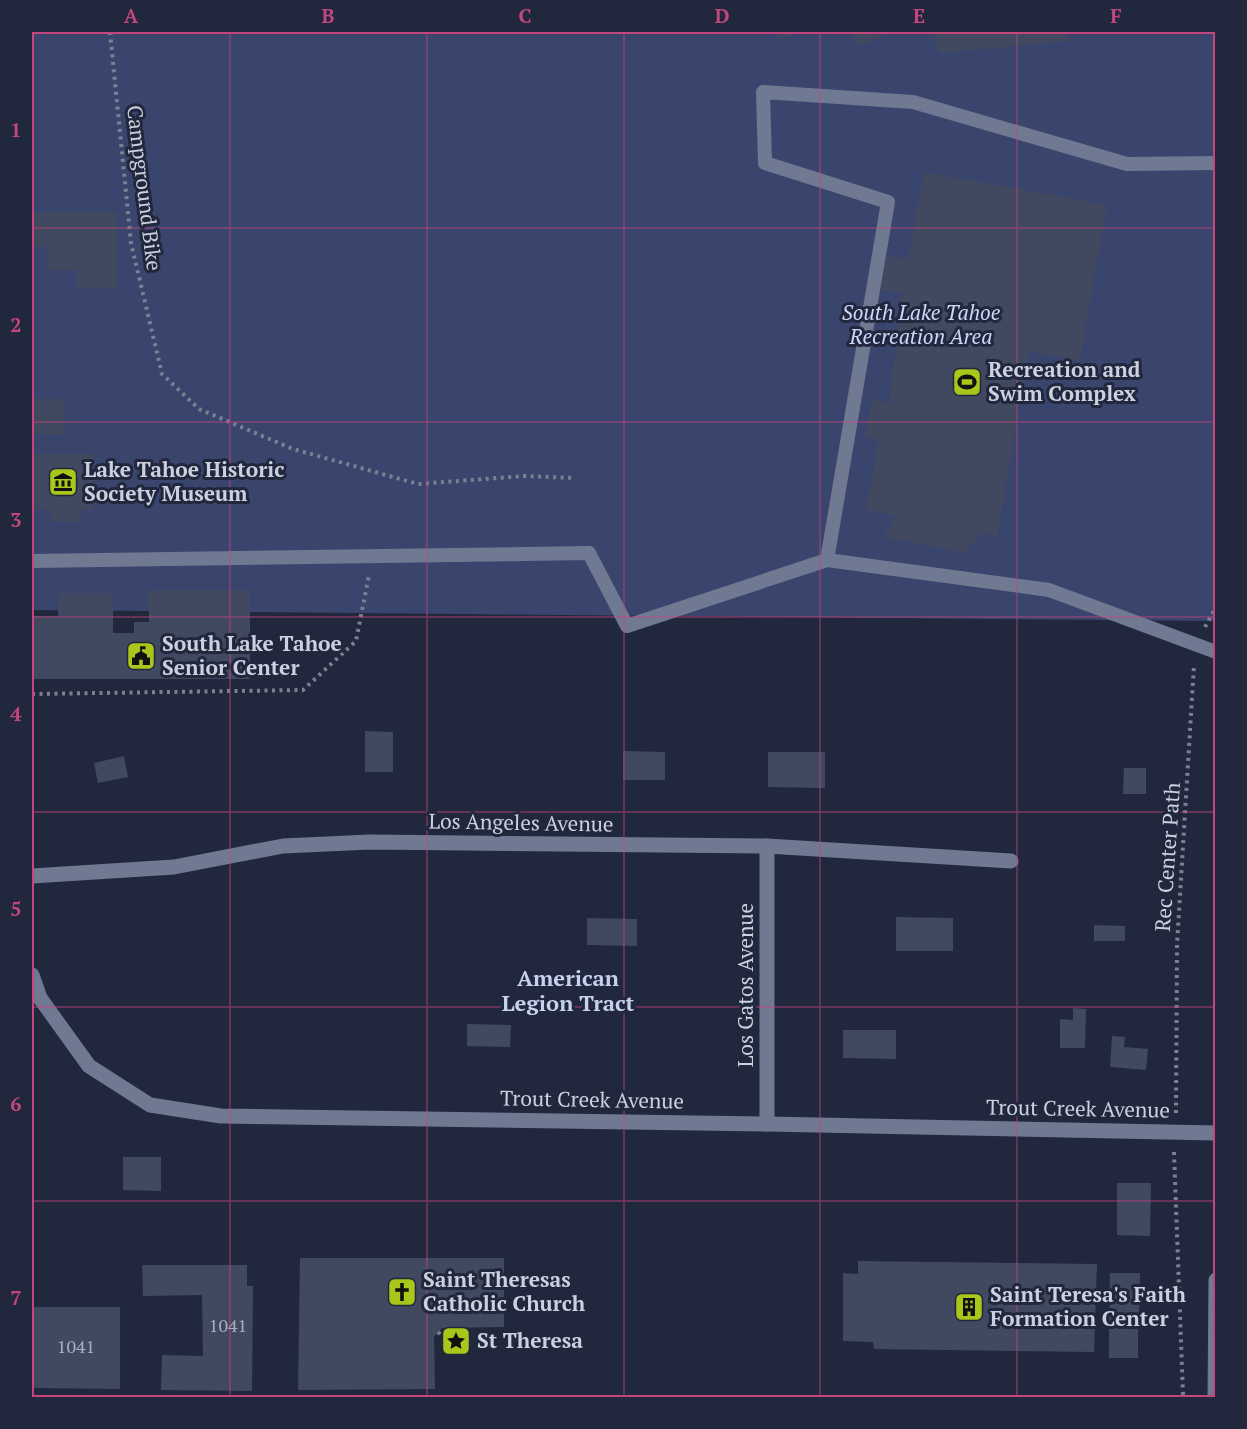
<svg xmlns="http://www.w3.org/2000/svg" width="1247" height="1429" viewBox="0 0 1247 1429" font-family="'PT Serif',serif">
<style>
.green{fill:#39456d}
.building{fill:#414960}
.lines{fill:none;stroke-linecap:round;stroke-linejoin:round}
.path{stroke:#7b8192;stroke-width:4;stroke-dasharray:3 4.5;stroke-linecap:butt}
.service{stroke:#707992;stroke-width:14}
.minor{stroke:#707992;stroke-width:15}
.tertiary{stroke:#707992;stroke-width:15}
.grid{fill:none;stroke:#c4467c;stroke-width:1.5;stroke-opacity:0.55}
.labels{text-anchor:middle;stroke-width:6;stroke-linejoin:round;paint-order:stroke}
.number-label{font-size:18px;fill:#a9afbf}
.street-label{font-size:21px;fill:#ccd1df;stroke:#21283d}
.park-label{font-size:21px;font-style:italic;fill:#cdd8f8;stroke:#21283d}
.poi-label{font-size:21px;font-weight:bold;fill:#ccd1df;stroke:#21283d;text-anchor:start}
.neighbourhood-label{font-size:22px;font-weight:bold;fill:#c7d1ed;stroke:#21283d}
.neatline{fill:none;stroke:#c4467c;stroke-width:2}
.grid-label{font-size:20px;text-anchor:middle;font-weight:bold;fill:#c4467c}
</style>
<rect width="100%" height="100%" fill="#21283d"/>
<path class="green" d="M32,32H1215V621L32,610Z"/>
<g class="building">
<path d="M777,32H799L780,39Z"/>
<path d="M851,32H891L858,47Z"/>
<path d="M932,32H1070V41L940,53Z"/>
<path d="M924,172L1107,205L1080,362L1028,351L997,537L982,533L965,553L883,537L896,516L866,509L879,440L865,437L872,400L889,403L902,294L880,290L887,255L908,259Z"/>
<path d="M33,212H117V289L77,288V270H47V247H33Z"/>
<path d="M32,399H65V435L32,434Z"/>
<path d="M32,454H94L93,510H80V522H52V510H32Z"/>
<path d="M149,590H250V679H32V616H58V593H113V633H134V622H149Z"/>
<path d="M365,731L393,732V772H365Z"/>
<path d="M623,751L665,752V780H623Z"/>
<path d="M768,752H825V788L768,787Z"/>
<path d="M124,756L128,777L98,783L94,763Z"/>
<path d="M1124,768H1146V794H1123Z"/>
<path d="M896,917L953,918V951H896Z"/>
<path d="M587,918L637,919V946L587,945Z"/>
<path d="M1094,925L1125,926V941H1094Z"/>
<path d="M1073,1008L1086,1009L1085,1048H1060V1019L1073,1020Z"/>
<path d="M467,1024L511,1025L510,1047L467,1046Z"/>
<path d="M843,1030H896V1059L843,1058Z"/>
<path d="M1112,1036L1125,1037L1124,1047L1148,1049L1146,1070L1110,1067Z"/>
<path d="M123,1157H161V1191L123,1190Z"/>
<path d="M1117,1183H1151L1150,1236L1117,1235Z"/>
<path d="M300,1258H504V1327L442,1328L434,1337L435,1389L298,1390Z"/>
<path d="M858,1261L1097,1264L1094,1352L874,1349L873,1342L843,1341V1273L858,1274Z"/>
<path d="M142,1265H247V1286H253L252,1391L161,1390L162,1355L203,1356L202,1295L143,1296Z"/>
<path d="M1110,1273H1140L1139,1322L1109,1321Z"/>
<path d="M32,1307H120V1389L32,1388Z"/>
<path d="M1109,1326L1138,1327V1358H1109Z"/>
</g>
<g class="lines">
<g class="path">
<path d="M110,32L131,243L162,374L199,409L293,449L418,484L524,476L575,478"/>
<path d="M1205,627L1216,607"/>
<path d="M32,694L303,690L356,641L369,575"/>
<path d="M1176,1113L1177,945L1194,665"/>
<path d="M1174,1152L1183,1395"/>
<path d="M438,1332L459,1353"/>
</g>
<g class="service">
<path d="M1216,163L1127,164L913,102L763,92L765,163L888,202L827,560L1049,590L1216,652"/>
<path d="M32,561L589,553L627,626L827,560"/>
</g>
<g class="minor">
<path d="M767,846V1124"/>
<path d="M32,876L174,867L283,846L370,842L767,846L1011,861"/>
<path d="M32,975L40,998L89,1066L150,1105L221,1116L767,1124L1216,1133"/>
</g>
<path class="tertiary" d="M1215,1398L1216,1280"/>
</g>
<path class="grid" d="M230,32V1398M427,32V1398M624,32V1398M820,32V1398M1017,32V1398M32,228H1216M32,422H1216M32,617H1216M32,812H1216M32,1007H1216M32,1201H1216"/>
<defs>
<g id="stadium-square" transform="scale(1.5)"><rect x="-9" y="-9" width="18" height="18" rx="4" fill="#a9c71a" stroke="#21283d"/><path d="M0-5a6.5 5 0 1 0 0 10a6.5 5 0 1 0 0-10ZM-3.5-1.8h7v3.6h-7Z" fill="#111"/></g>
<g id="museum-square" transform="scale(1.5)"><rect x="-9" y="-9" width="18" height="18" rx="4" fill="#a9c71a" stroke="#21283d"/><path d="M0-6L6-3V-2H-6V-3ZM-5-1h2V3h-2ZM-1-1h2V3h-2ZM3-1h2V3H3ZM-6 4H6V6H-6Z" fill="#111"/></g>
<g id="civic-square" transform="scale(1.5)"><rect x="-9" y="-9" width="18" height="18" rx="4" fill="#a9c71a" stroke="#21283d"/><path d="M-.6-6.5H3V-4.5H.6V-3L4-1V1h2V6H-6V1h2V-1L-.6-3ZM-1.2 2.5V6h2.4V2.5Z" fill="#111"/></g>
<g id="church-square" transform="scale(1.5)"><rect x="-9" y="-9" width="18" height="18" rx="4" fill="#a9c71a" stroke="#21283d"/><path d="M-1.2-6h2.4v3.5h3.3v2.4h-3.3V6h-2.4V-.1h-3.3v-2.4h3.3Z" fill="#111"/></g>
<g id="building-square" transform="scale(1.5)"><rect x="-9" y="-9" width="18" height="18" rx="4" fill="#a9c71a" stroke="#21283d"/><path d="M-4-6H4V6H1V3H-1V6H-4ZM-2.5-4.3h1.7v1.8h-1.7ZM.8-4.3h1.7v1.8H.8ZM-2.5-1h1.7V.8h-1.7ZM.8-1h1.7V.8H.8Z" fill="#111"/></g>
<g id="sight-square" transform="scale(1.5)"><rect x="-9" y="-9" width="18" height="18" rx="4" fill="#a9c71a" stroke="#21283d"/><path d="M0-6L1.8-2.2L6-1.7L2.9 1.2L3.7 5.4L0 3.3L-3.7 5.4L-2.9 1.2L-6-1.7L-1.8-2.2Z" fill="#111"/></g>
</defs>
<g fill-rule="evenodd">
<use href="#stadium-square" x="967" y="382"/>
<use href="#museum-square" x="63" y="482"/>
<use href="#civic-square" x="141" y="656"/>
<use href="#church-square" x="402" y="1292"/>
<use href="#building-square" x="969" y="1307"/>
<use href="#sight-square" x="456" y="1341"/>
</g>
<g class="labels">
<g class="number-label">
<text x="228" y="1332">1041</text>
<text x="76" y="1353">1041</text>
</g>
<g class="street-label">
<text transform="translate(144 188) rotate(83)" y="7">Campground Bike</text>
<text transform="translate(521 823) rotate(1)" y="7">Los Angeles Avenue</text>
<text transform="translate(1168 857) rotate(-86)" y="7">Rec Center Path</text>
<text transform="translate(746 985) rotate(-90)" y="7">Los Gatos Avenue</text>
<text transform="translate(592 1100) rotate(1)" y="7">Trout Creek Avenue</text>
<text transform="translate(1078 1109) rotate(1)" y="7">Trout Creek Avenue</text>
</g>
<g class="park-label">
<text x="921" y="320">South Lake Tahoe<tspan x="921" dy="24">Recreation Area</tspan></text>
</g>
<g class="poi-label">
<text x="988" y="377">Recreation and<tspan x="988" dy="24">Swim Complex</tspan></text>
<text x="84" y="477">Lake Tahoe Historic<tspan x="84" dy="24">Society Museum</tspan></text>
<text x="162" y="651">South Lake Tahoe<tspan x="162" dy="24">Senior Center</tspan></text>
<text x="423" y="1287">Saint Theresas<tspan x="423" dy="24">Catholic Church</tspan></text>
<text x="990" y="1302">Saint Teresa's Faith<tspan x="990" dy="24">Formation Center</tspan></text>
<text x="477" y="1348">St Theresa</text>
</g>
<g class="neighbourhood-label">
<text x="568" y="986">American<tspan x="568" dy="25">Legion Tract</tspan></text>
</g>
</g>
<rect width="1247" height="1429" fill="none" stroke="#21283d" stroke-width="66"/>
<rect x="33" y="33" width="1181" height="1363" class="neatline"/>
<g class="grid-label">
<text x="131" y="23">A</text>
<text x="328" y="23">B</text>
<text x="525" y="23">C</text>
<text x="722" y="23">D</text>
<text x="919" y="23">E</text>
<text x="1116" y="23">F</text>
<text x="16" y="137">1</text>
<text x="16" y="332">2</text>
<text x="16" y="527">3</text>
<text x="16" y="721">4</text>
<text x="16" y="916">5</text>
<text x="16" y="1111">6</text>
<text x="16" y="1305">7</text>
</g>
</svg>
